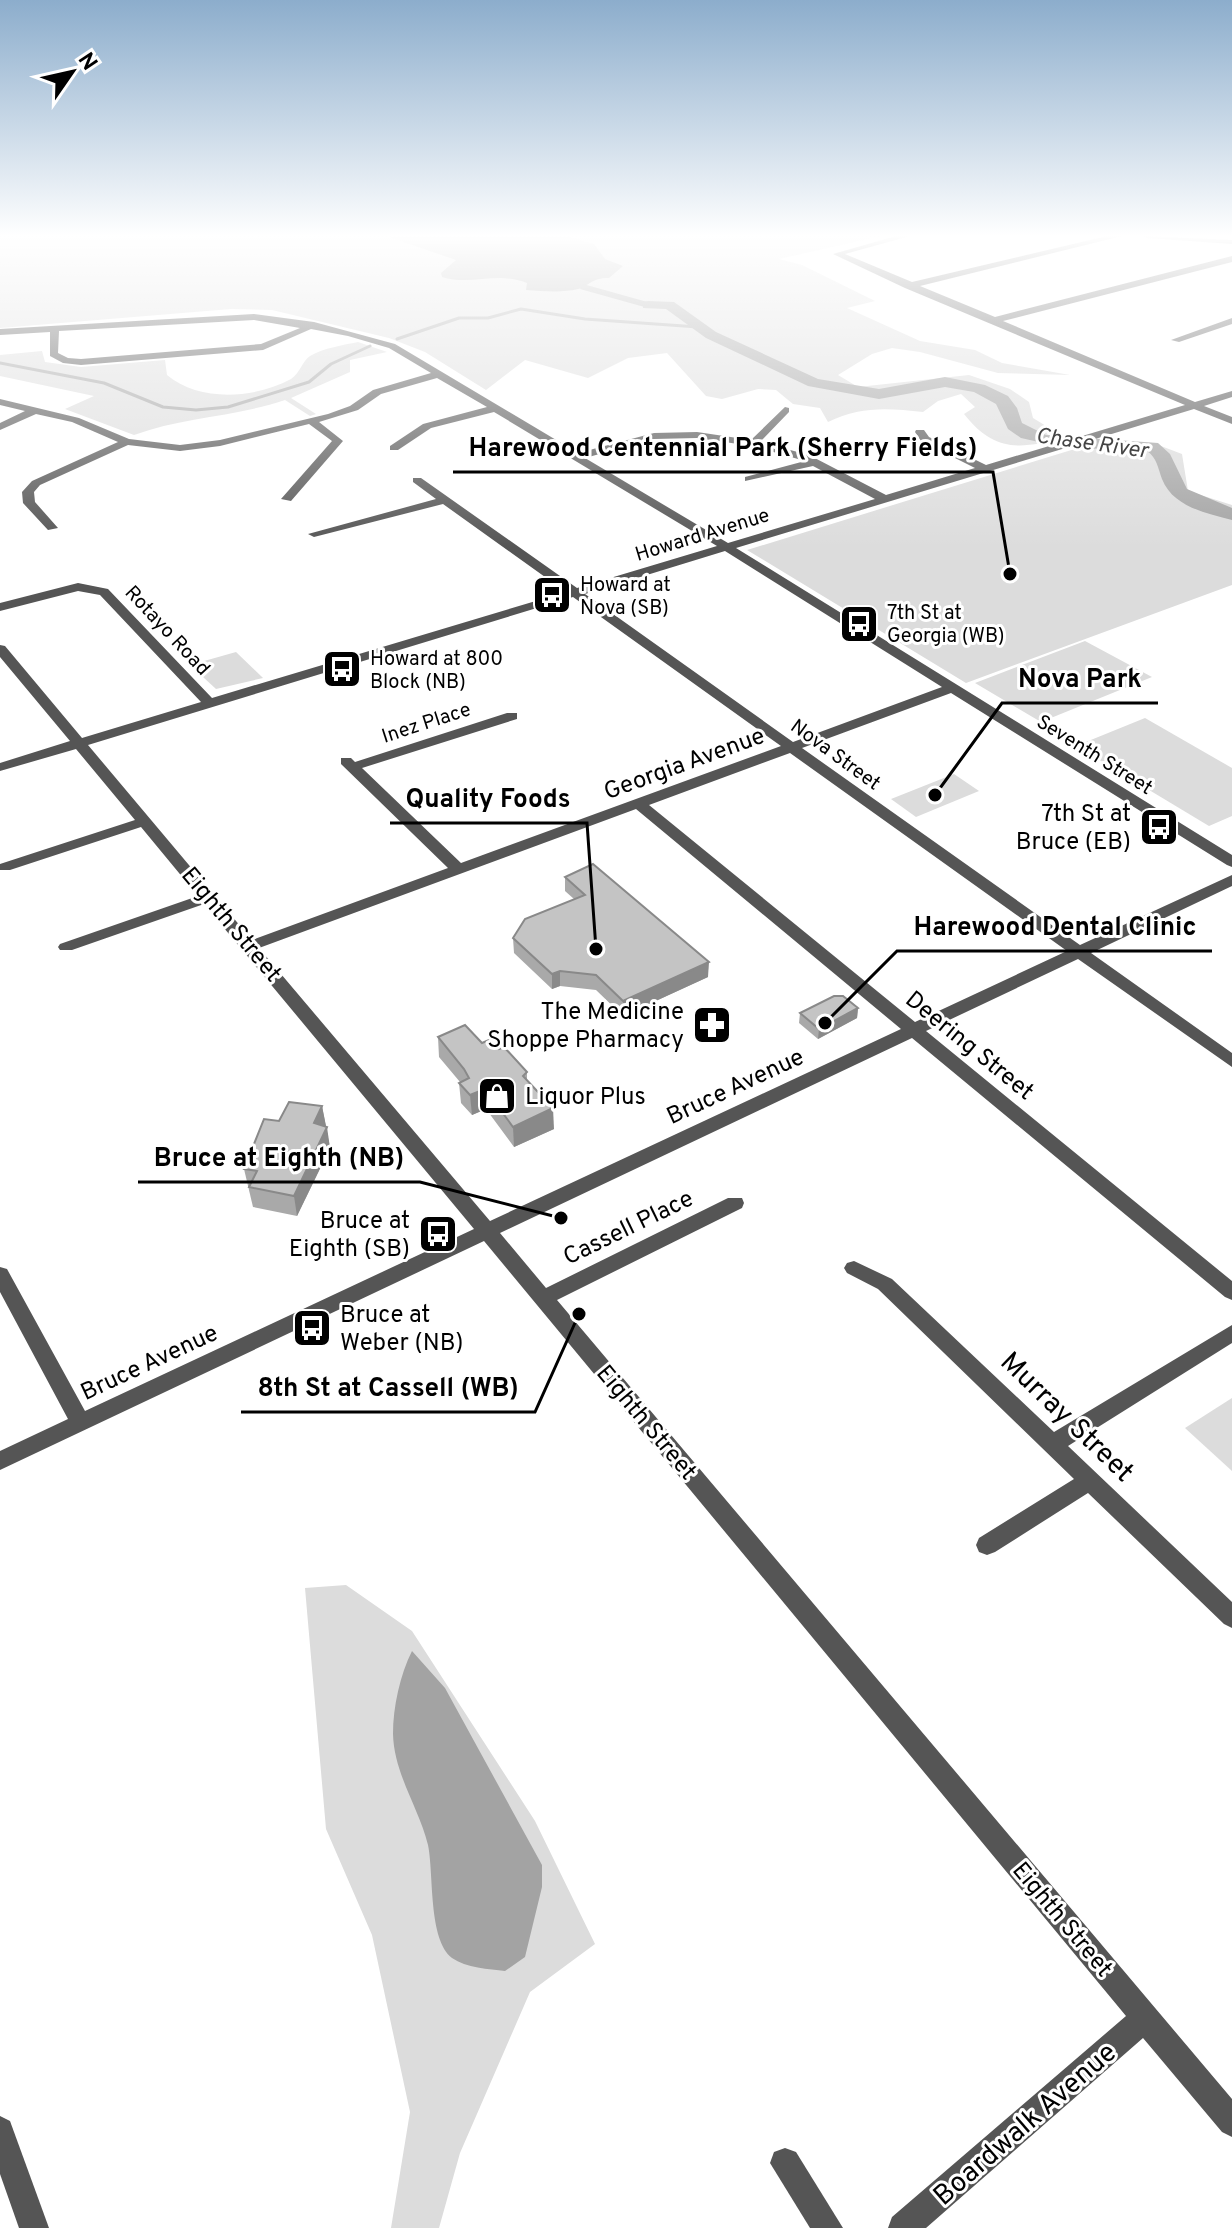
<svg xmlns="http://www.w3.org/2000/svg" width="1232" height="2228" viewBox="0 0 1232 2228" font-family="Overpass,sans-serif">
<style>
.green{fill:#dcdcdc}
.water{fill:#a3a3a3}
.lines{fill:none;stroke-linecap:round;stroke-linejoin:round}
.stream{stroke:#a3a3a3;stroke-width:3}
.canal{fill:#a3a3a3;fill-rule:evenodd}
.river{fill:#a3a3a3;fill-rule:evenodd}
.minor{fill:#555;fill-rule:evenodd}
.wall{fill:#a9a9a9}
.shaded-wall{fill:#898989}
.building{fill:#c4c4c4;stroke:#898989;stroke-width:2}
.labels{text-anchor:middle;stroke-width:6;stroke-linejoin:round;paint-order:stroke}
.far-street-label{font-size:20px;fill:#000;stroke:#fff}
.far-poi-label{font-size:20px;fill:#000;stroke:#fff;text-anchor:start}
.far-water-label{font-size:22px;font-style:italic;fill:#444;stroke:#fff}
.street-label{font-size:24px;fill:#000;stroke:#fff}
.poi-label{font-size:24px;fill:#000;stroke:#fff;text-anchor:end}
.near-street-label{font-size:28px;fill:#000;stroke:#fff}
.leader{fill:none;stroke:#000;stroke-width:3}
.callout-dot{fill:#000;stroke:#fff;stroke-width:3}
.callout-label{font-size:26px;text-anchor:middle;font-weight:bold;fill:#000;stroke:#fff;stroke-width:6;stroke-linejoin:round;paint-order:stroke}
</style>
<rect width="100%" height="100%" fill="#fff"/>
<g class="green">
<path d="M0,236H881L779,259L802,265L875,301L847,308L920,341L975,350L1002,363L1070,375L998,373L920,352L892,348L872,354L838,375L858,387L969,375L1010,389L1029,402L1033,418L1064,437C1020,450 994,452 964,414L975,407L961,394L938,401L923,412C888,408 860,406 828,422L820,408L793,404L776,390L758,389L722,399L706,396L667,353L628,358L588,378L525,360L486,390L425,352L389,338L272,310L231,309L0,328Z"/>
<path d="M358,342L387,352L350,360V372L291,398L316,414L310,416L285,400C235,417 182,417 134,435L65,409L94,396L0,376V355L42,351L45,362L81,367L165,360L167,375C199,402 254,399 291,379C300,373 303,360 310,356C324,348 343,345 358,342Z"/>
<path d="M1104,440L1153,443L1182,454L1188,491L1232,505V585L966,683L747,550Z"/>
<path d="M1085,641L1152,677L1041,722L975,683Z"/>
<path d="M236,652L263,678L216,689L190,665Z"/>
<path d="M1145,718L1232,768V816L1209,826L1076,746Z"/>
<path d="M954,774L979,791L916,817L891,799Z"/>
<path d="M1232,1398V1471L1185,1428Z"/>
<path d="M346,1585L412,1631L535,1821L595,1944L530,1992L460,2153L439,2228H391L410,2112L372,1935L326,1829L305,1588Z"/>
</g>
<g class="water">
<path d="M389,237H570L594,244L605,259L623,266L609,278C590,278 590,286 578,289C561,293 544,291 526,290L527,283C498,271 471,286 442,277L441,273L456,260Z"/>
<path d="M412,1651L445,1688L542,1865V1887L525,1957L505,1971C489,1969 466,1968 452,1958C428,1939 434,1874 428,1845C419,1808 394,1774 393,1734C393,1707 400,1675 412,1651Z"/>
</g>
<g class="lines">
<g class="stream">
<path d="M397,339L459,318H488L521,309L585,319L698,327"/>
<path d="M0,363L104,383L163,407L196,410L228,407L309,382L331,364L370,346"/>
</g>
<path class="canal" d="M583,284L651,303L652,305L648,308L580,289Z"/>
<path class="river" d="M648,301L674,302L716,332L818,379L879,389L945,377L985,385L1008,396L1017,408L1022,423L1046,435L1158,443L1170,454L1187,489L1232,508V520C1206,513 1173,507 1162,479C1158,468 1157,458 1147,451L1061,447L1021,438L1008,429L996,404L974,392L945,387L879,399L808,386L706,338L666,309L643,308V302Z"/>
<g class="minor">
<path d="M896,236H910L845,254L912,282L1107,236H1122L920,286L995,317L1232,256V262L1003,321L1195,402L1232,391V397L1204,406L1232,417V424L1194,409L736,548L1232,855V867L1227,865L951,693L802,748L1080,945L1232,875V886L1091,953L1232,1053V1067L1078,959L926,1031L1232,1281V1300L1225,1297L912,1038L500,1233L546,1288L728,1198H742L744,1203L742,1208L557,1300L1232,2099V2137L1222,2132L1143,2038L926,2228H888L892,2217L1126,2016L484,1241L0,1470V1451L68,1419L0,1292V1267L7,1269L85,1411L474,1229L204,904L72,950H60L58,947L60,944L198,896L141,827L10,870H0V864L135,820L76,749L0,771V763L70,741L0,657V645L5,646L82,738L201,702L100,595L78,591L0,611V603L78,583L108,589L212,698L566,592L443,504L314,537L308,534L436,499L413,482V478H421L577,588L717,546L494,412L431,428L398,450H390V446L423,424L487,407L437,378L381,394L358,410L319,422L343,441L291,501L281,499L332,441L309,424L220,446L180,451L128,445L40,485L34,492L35,502L58,528L48,530L23,503L22,492L32,481L118,442L72,422L36,414L0,430V423L25,411L0,405V399L79,418L129,439L180,445L220,440L328,414L350,406L373,390L431,373L389,348L348,336L311,329L263,350L81,365L63,363L50,356V332L0,335V329L254,314L314,322L395,344L578,453L654,433L697,432L751,440L785,407L789,408V412L760,442L809,455L886,495L975,468L921,441L915,432L916,430H924L929,437L986,465L1185,405L905,288L833,254ZM254,320L300,328L261,344L81,359L68,358L58,353L59,331ZM697,438L752,446L805,461L745,477V481L813,466L875,499L728,543L585,458L654,439ZM725,551L942,687L793,742L585,594ZM573,597L781,746L461,863L362,768L517,719V713H507L355,762L351,758H341V764L448,868L252,940L88,745ZM790,753L1067,951L915,1022L649,805ZM636,809L901,1029L490,1221L259,948Z"/>
<path d="M1143,236L1232,240V244L1147,238Z"/>
<path d="M1232,318V324L1179,342L1171,340Z"/>
<path d="M854,1261L892,1279L1054,1432L1232,1325V1343L1068,1446L1232,1602V1628L1224,1624L1088,1493L995,1552L987,1555L979,1552L976,1545L979,1538L1074,1479L878,1289L847,1273L844,1268L847,1263Z"/>
<path d="M0,2116L10,2121L49,2228H19L0,2174Z"/>
<path d="M785,2148L796,2152L843,2228H810L770,2163L774,2152Z"/>
</g>
</g>
<g class="wall">
<path d="M565,877L708,977L623,1016L596,990L560,986L552,989L514,953L513,938L574,899L565,891Z"/>
<path d="M858,1008L857,1018L818,1039L799,1023L800,1013Z"/>
<path d="M438,1037L482,1043L499,1049L527,1072V1081L554,1129L514,1147L486,1109L472,1115L461,1103L459,1083L460,1082L439,1057Z"/>
<path d="M322,1106L330,1148L297,1216L253,1207L244,1169L279,1121Z"/>
</g>
<g class="shaded-wall">
<path d="M709,962L708,977L623,1016V1001Z"/>
<path d="M560,971V986L552,989V974Z"/>
<path d="M858,1008L857,1018L818,1039L819,1029Z"/>
<path d="M485,1089L486,1109L472,1115L470,1095Z"/>
<path d="M322,1106L326,1126L317,1143L314,1123Z"/>
<path d="M553,1108L554,1129L514,1147L513,1127Z"/>
<path d="M327,1127L330,1148L297,1216L294,1196Z"/>
</g>
<g class="building">
<path d="M593,864L709,962L623,1001L596,975L560,971L552,974L513,938L525,919L585,895L565,877Z"/>
<path d="M834,996H843L858,1008L819,1029L800,1013Z"/>
<path d="M465,1025L482,1043L489,1040L499,1049L504,1047L527,1072L523,1076L553,1108L513,1127L485,1089L470,1095L459,1083L469,1078L464,1069L438,1037Z"/>
<path d="M289,1102L322,1106L314,1123L327,1127L294,1196L249,1187L257,1171L244,1169L264,1119L279,1121Z"/>
</g>
<linearGradient id="sky" x2="0" y2="1"><stop stop-color="#8cadcc"/><stop offset="0.43" stop-color="#fff"/><stop offset="1" stop-color="#fff" stop-opacity="0"/></linearGradient>
<rect width="1232" height="548" fill="url(#sky)"/>
<defs>
<g id="bus-square" transform="scale(2)"><rect x="-9" y="-9" width="18" height="18" rx="4" fill="#000" stroke="#fff"/><path d="M-5-6H5V4H4V6H2V4H-2V6H-4V4H-5ZM-3.5-4V0h7V-4ZM-3.5 1.2v1.5H-2V1.2ZM2 1.2v1.5H3.5V1.2Z" fill="#fff"/></g>
<g id="pharmacy-square" transform="scale(2)"><rect x="-9" y="-9" width="18" height="18" rx="4" fill="#000" stroke="#fff"/><path d="M-2-6h4v4h4v4h-4v4h-4v-4h-4v-4h4Z" fill="#fff"/></g>
<g id="shop-square" transform="scale(2)"><rect x="-9" y="-9" width="18" height="18" rx="4" fill="#000" stroke="#fff"/><path d="M-5-2.5h2.3a2.7 3.5 0 0 1 5.4 0H5L5.5 6h-11ZM-1.5-2.5h3a1.5 2.3 0 0 0-3 0Z" fill="#fff"/></g>
</defs>
<g fill-rule="evenodd">
<use href="#bus-square" x="552" y="595"/>
<use href="#bus-square" x="859" y="624"/>
<use href="#bus-square" x="342" y="669"/>
<use href="#bus-square" x="1159" y="827"/>
<use href="#pharmacy-square" x="712" y="1025"/>
<use href="#shop-square" x="497" y="1096"/>
<use href="#bus-square" x="438" y="1234"/>
<use href="#bus-square" x="312" y="1328"/>
</g>
<g class="labels">
<g class="far-street-label">
<text transform="translate(702 534) rotate(-17)" y="7">Howard Avenue</text>
<text transform="translate(168 630) rotate(47)" y="7">Rotayo Road</text>
<text transform="translate(426 722) rotate(-18)" y="7">Inez Place</text>
<text transform="translate(836 754) rotate(36)" y="7">Nova Street</text>
<text transform="translate(1095 754) rotate(32)" y="7">Seventh Street</text>
</g>
<g class="far-poi-label">
<text x="580" y="591">Howard at<tspan x="580" dy="23">Nova (SB)</tspan></text>
<text x="887" y="619">7th St at<tspan x="887" dy="23">Georgia (WB)</tspan></text>
<text x="370" y="665">Howard at 800<tspan x="370" dy="23">Block (NB)</tspan></text>
</g>
<g class="far-water-label">
<text transform="translate(1092 442) rotate(8)" y="8">Chase River</text>
</g>
<g class="street-label">
<text transform="translate(684 763) rotate(-20)" y="8">Georgia Avenue</text>
<text transform="translate(232 924) rotate(50)" y="8">Eighth Street</text>
<text transform="translate(970 1045) rotate(39)" y="8">Deering Street</text>
<text transform="translate(735 1086) rotate(-25)" y="8">Bruce Avenue</text>
<text transform="translate(628 1227) rotate(-26)" y="8">Cassell Place</text>
<text transform="translate(149 1362) rotate(-25)" y="8">Bruce Avenue</text>
<text transform="translate(647 1422) rotate(50)" y="8">Eighth Street</text>
<text transform="translate(1063 1919) rotate(50)" y="8">Eighth Street</text>
</g>
<g class="poi-label">
<text x="1131" y="821">7th St at<tspan x="1131" dy="28">Bruce (EB)</tspan></text>
<text x="684" y="1019">The Medicine<tspan x="684" dy="28">Shoppe Pharmacy</tspan></text>
<text x="525" y="1104" text-anchor="start">Liquor Plus</text>
<text x="410" y="1228">Bruce at<tspan x="410" dy="28">Eighth (SB)</tspan></text>
<text x="340" y="1322" text-anchor="start">Bruce at<tspan x="340" dy="28">Weber (NB)</tspan></text>
</g>
<g class="near-street-label">
<text transform="translate(1068 1416) rotate(44)" y="10">Murray Street</text>
<text transform="translate(1024 2123) rotate(-41)" y="10">Boardwalk Avenue</text>
</g>
</g>
<path class="leader" d="M1010 574L993 472H453M935 795L1002 703H1158M596 949L587 823H390M825 1023L897 951H1212M561 1218L420 1182H138M579 1314L535 1412H241"/>
<g class="callout-dot">
<circle cx="1010" cy="574" r="8"/>
<circle cx="935" cy="795" r="8"/>
<circle cx="596" cy="949" r="8"/>
<circle cx="825" cy="1023" r="8"/>
<circle cx="561" cy="1218" r="8"/>
<circle cx="579" cy="1314" r="8"/>
</g>
<g class="callout-label">
<text x="723" y="456">Harewood Centennial Park (Sherry Fields)</text>
<text x="1080" y="687">Nova Park</text>
<text x="488" y="807">Quality Foods</text>
<text x="1055" y="935">Harewood Dental Clinic</text>
<text x="279" y="1166">Bruce at Eighth (NB)</text>
<text x="388" y="1396">8th St at Cassell (WB)</text>
</g>
<g transform="translate(72 72) rotate(56)" stroke="#ffffff" stroke-width="6" paint-order="stroke">
<path d="M0-6L14 30L0 20L-14 30Z" fill="#000000"/>
<text y="-12" font-size="22" font-weight="bold" text-anchor="middle" fill="#000000">N</text>
</g>
</svg>
